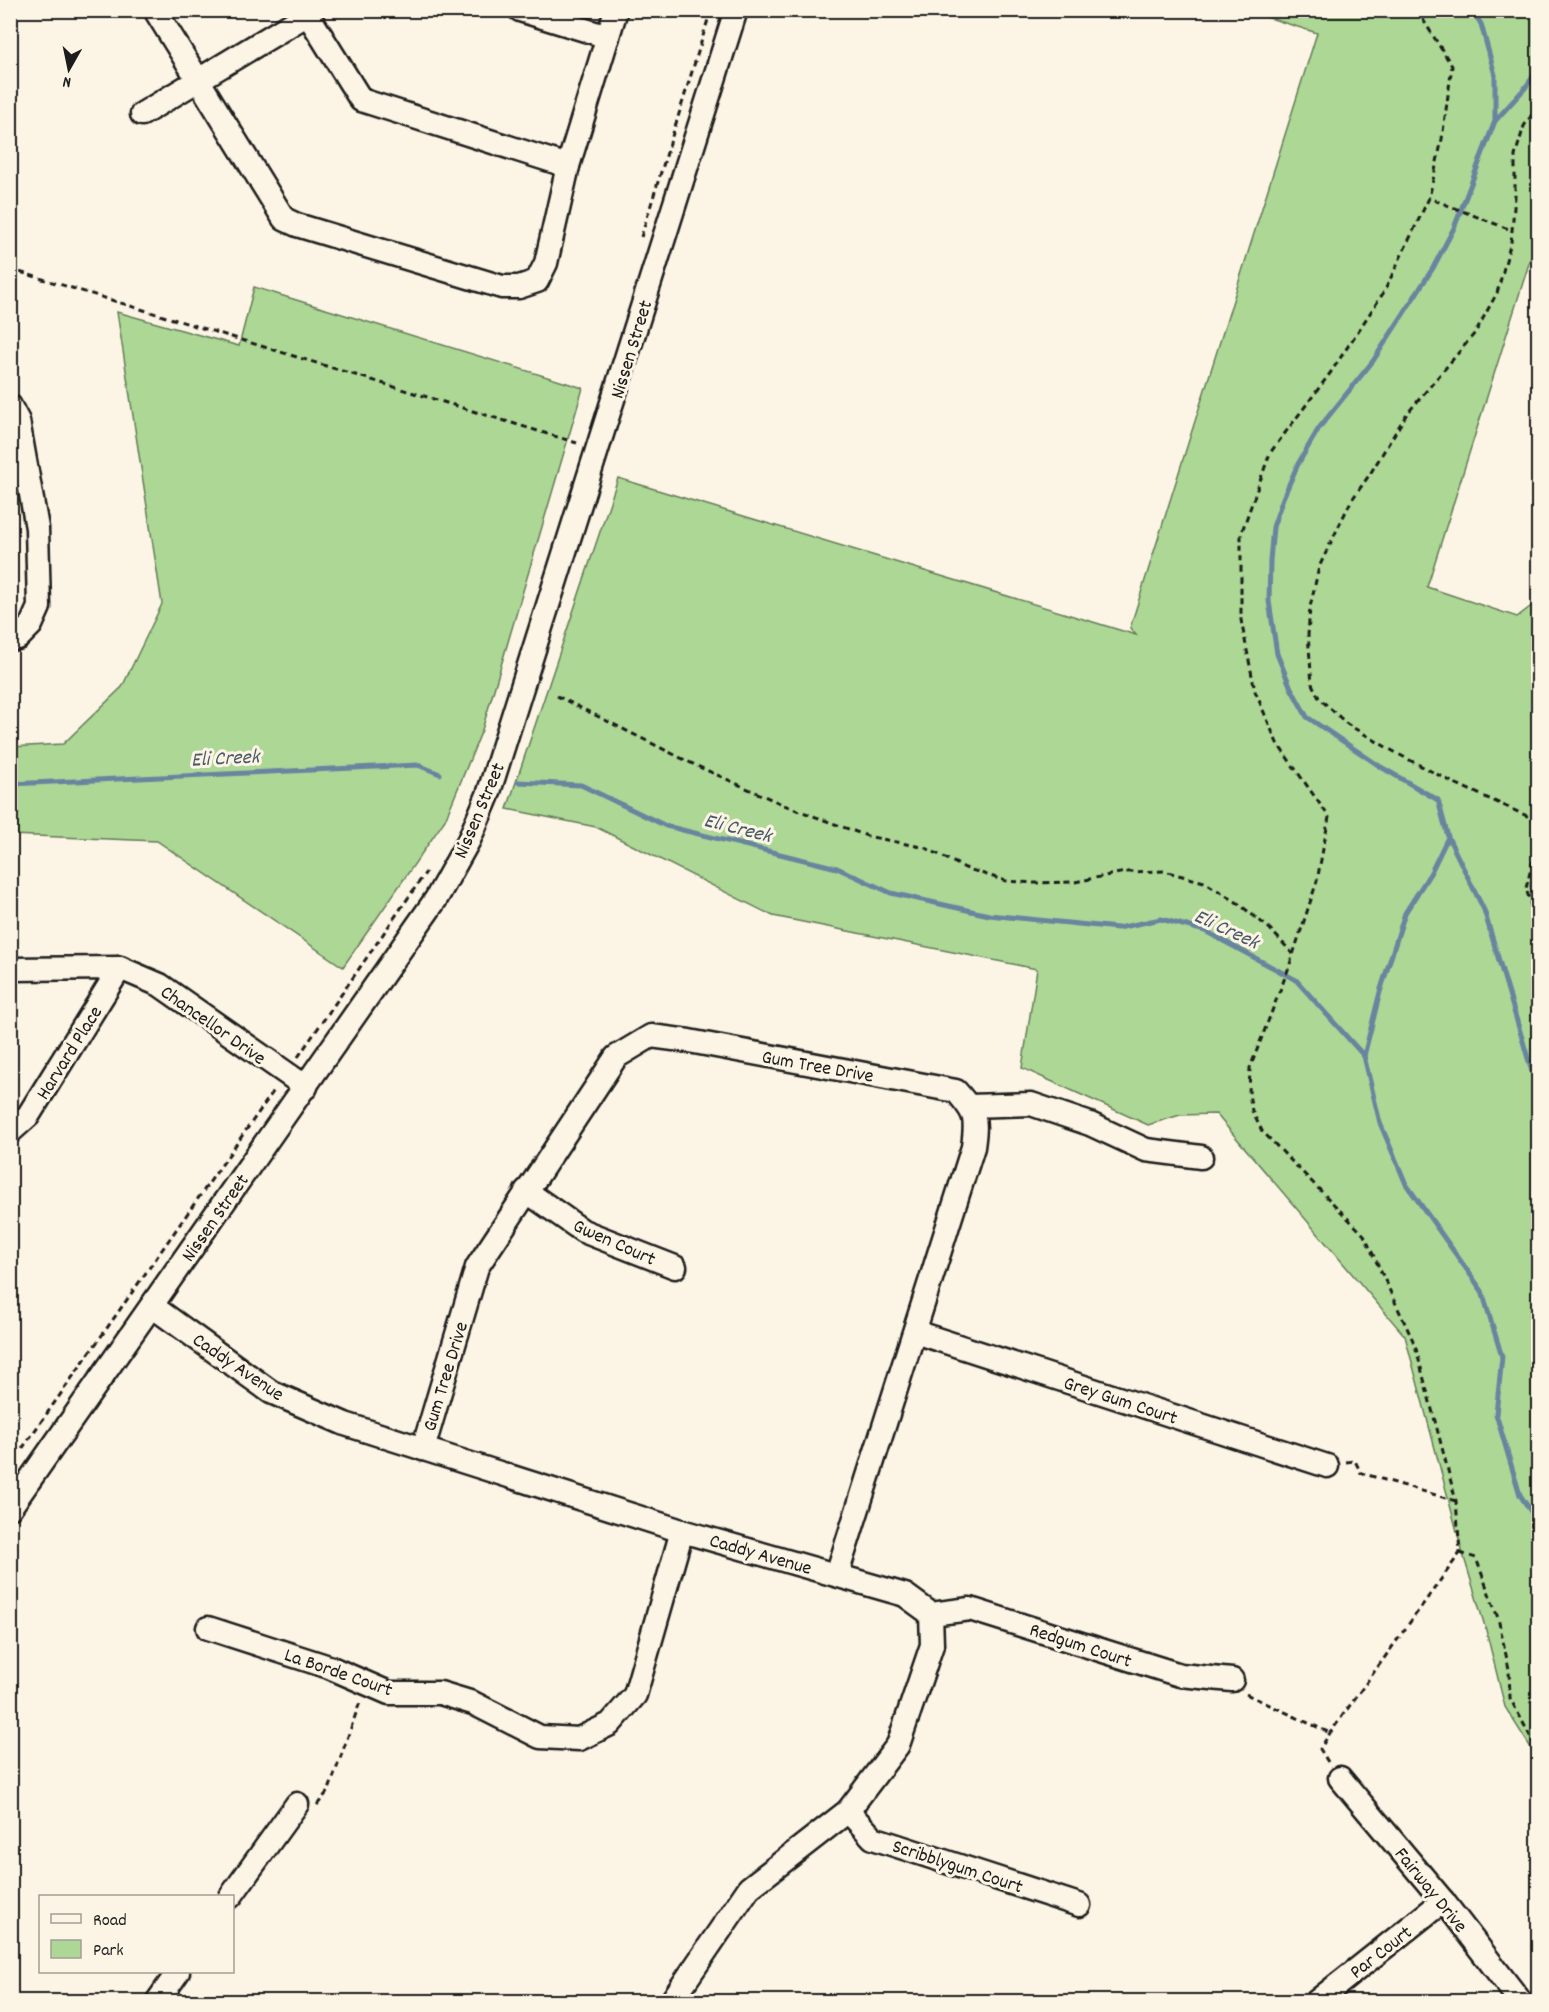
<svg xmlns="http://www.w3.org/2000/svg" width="1549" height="2012" viewBox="0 0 1549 2012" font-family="Dekko,sans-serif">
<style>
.green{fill:#acd795;stroke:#647a58;stroke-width:1.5}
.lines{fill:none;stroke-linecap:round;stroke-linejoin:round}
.stream{stroke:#68859f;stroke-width:5}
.minor-casing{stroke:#1c1c1c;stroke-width:27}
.path{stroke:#1c1c1c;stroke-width:3;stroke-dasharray:6 4.5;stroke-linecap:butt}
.minor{stroke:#fcf5e5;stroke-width:22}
.labels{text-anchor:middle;stroke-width:6;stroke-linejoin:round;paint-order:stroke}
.street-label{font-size:20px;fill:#1c1c1c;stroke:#fcf5e5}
.water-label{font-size:21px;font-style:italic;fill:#485969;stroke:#fcf5e5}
</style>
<rect width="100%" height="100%" fill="#fcf5e5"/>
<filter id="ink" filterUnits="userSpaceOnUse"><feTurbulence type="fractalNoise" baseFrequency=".0167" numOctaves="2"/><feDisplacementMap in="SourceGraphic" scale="12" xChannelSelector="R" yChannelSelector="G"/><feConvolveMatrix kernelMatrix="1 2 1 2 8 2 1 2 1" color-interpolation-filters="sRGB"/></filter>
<g filter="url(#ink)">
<g class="green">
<path d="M1247,11H1538V235L1427,587L1517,617L1538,601V856L1530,886L1538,914V1759L1505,1707L1486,1630L1463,1554L1405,1336L1216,1114L1180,1115L1148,1125L1022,1068L1037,969L773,916L596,827L507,809L618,478L1136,635L1130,628L1317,33Z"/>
<path d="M254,287L583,388L482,730L445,820L343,967L157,841L11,835V747L63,744L122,687L162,604L117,312L239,346Z"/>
</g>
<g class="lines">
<g class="stream">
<path d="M1495,121L1525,88L1538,70"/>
<path d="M518,782L581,785L666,826L837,868L891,893L989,915L1118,928L1161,919L1205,931L1296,980L1364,1056L1380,1123L1406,1184L1482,1291L1502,1357L1496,1414L1520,1495L1538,1522"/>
<path d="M10,784L418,765L440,774"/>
<path d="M1448,837L1484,910L1538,1092"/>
<path d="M1364,1056L1380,992L1405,913L1431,872L1448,837L1438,800L1381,767L1307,717L1291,688L1277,654L1269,601L1270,561L1273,527L1283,498L1298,464L1319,428L1373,361L1433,268L1454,228L1495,121V75L1481,24L1472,10"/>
</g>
<g class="minor-casing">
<g id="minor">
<path d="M155,10L284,219L297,225L502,287H519L537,281L546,263L568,166L616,10"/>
<path d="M305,10L361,100L568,166"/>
<path d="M520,10L608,37"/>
<path d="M142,114L308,14"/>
<path d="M10,406L18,421L37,528L39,607L31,625L18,638L10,639"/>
<path d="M10,969L120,968L160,985L306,1087"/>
<path d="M969,1106L1031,1104L1090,1124L1146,1150L1201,1157"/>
<path d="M10,1132L28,1116L120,968"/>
<path d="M526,1191L583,1231L675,1267"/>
<path d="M152,1306L271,1392L345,1424L682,1531L905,1595L931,1614L932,1645L898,1745L848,1811L749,1888L671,2002"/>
<path d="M915,1332L1327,1466"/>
<path d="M423,1449L477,1267L616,1057L651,1036L689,1041L956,1091C976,1114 977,1117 973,1147L837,1574"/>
<path d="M10,1508L436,899L469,840L488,795L736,10"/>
<path d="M931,1614L970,1609L1180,1675L1232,1680"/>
<path d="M208,1628L329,1667L389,1693H440L473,1703L540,1737L579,1739L610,1724L635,1695L682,1531"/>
<path d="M1340,1778L1443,1901L1521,2002"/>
<path d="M848,1811L873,1838L1079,1905"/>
<path d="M231,1896L297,1804"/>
<path d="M1317,2001L1443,1901"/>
<path d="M157,2002L178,1972"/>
</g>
</g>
<g class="path">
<path d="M1417,10L1452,66L1442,139L1429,198"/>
<path d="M1538,106L1524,126L1515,156V196L1511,242L1497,293L1475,333L1406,415L1370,474L1351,501L1319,567L1310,607L1308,635L1312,684L1319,698L1347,724L1398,754L1450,781L1538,821"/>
<path d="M641,237L711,10"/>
<path d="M10,269L577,443"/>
<path d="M557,696L695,765L784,805L867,836L926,848L965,868L1006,881L1034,883L1075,882L1125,872L1164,871L1204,882L1235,901L1269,928L1293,954"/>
<path d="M1538,841L1526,888L1538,930"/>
<path d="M298,1057L426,872"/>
<path d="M1346,1462L1355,1461L1361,1473L1456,1501"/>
<path d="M10,1466L275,1089"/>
<path d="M1460,1553L1476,1558L1498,1618L1509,1669L1510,1698L1538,1751"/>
<path d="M1246,1694L1330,1733"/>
<path d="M1328,1762L1320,1749L1330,1733L1460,1553L1456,1501L1415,1345L1364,1235L1262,1131L1252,1111L1249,1094L1250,1068L1289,967L1317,881L1329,817L1277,743L1255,691L1241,620V534L1270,453L1331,372L1384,292L1429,198L1511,230"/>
<path d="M317,1805L329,1790L360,1702"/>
</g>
<use href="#minor" class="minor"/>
</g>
</g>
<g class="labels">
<g class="street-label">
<text transform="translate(630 349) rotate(-73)" y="7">Nissen Street</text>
<text transform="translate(478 810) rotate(-67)" y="7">Nissen Street</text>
<text transform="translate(214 1024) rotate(35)" y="7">Chancellor Drive</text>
<text transform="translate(68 1052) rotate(-58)" y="7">Harvard Place</text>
<text transform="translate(818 1065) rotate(10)" y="7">Gum Tree Drive</text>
<text transform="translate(214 1217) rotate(-55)" y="7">Nissen Street</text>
<text transform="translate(615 1241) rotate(24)" y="7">Gwen Court</text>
<text transform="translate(239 1366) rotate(34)" y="7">Caddy Avenue</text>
<text transform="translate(444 1376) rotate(-73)" y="7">Gum Tree Drive</text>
<text transform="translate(1121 1399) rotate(18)" y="7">Grey Gum Court</text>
<text transform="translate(761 1553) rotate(16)" y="7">Caddy Avenue</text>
<text transform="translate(1081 1644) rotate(18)" y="7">Redgum Court</text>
<text transform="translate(339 1671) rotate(19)" y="7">La Borde Court</text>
<text transform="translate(958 1865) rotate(18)" y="7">Scribblygum Court</text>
<text transform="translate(1432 1889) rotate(51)" y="7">Fairway Drive</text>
<text transform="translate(1380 1951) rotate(-38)" y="7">Par Court</text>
</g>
<g class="water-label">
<text transform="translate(225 757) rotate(-3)" y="7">Eli Creek</text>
<text transform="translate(738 827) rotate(14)" y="7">Eli Creek</text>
<text transform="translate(1227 928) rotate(25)" y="7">Eli Creek</text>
</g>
</g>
<rect width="1549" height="2012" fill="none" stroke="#fcf5e5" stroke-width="36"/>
<rect x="18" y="18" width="1513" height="1976" fill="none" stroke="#1c1c1c" stroke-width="2" filter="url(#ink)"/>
<rect x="39" y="1895" width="195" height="78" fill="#fcf5e5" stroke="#a29e95" stroke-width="1.5"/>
<rect x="51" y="1914" width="30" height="9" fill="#fcf5e5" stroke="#a29e95" stroke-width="1.5"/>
<text x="93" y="1925" font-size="18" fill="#1c1c1c">Road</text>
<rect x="51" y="1940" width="30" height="18" fill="#acd795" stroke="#a29e95" stroke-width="1.5"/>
<text x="93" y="1955" font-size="18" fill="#1c1c1c">Park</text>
<g transform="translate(69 69) rotate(189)" stroke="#fcf5e5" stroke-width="4.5" paint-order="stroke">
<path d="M0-4.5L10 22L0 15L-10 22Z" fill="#1c1c1c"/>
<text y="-9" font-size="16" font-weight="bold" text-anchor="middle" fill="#1c1c1c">N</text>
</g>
</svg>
